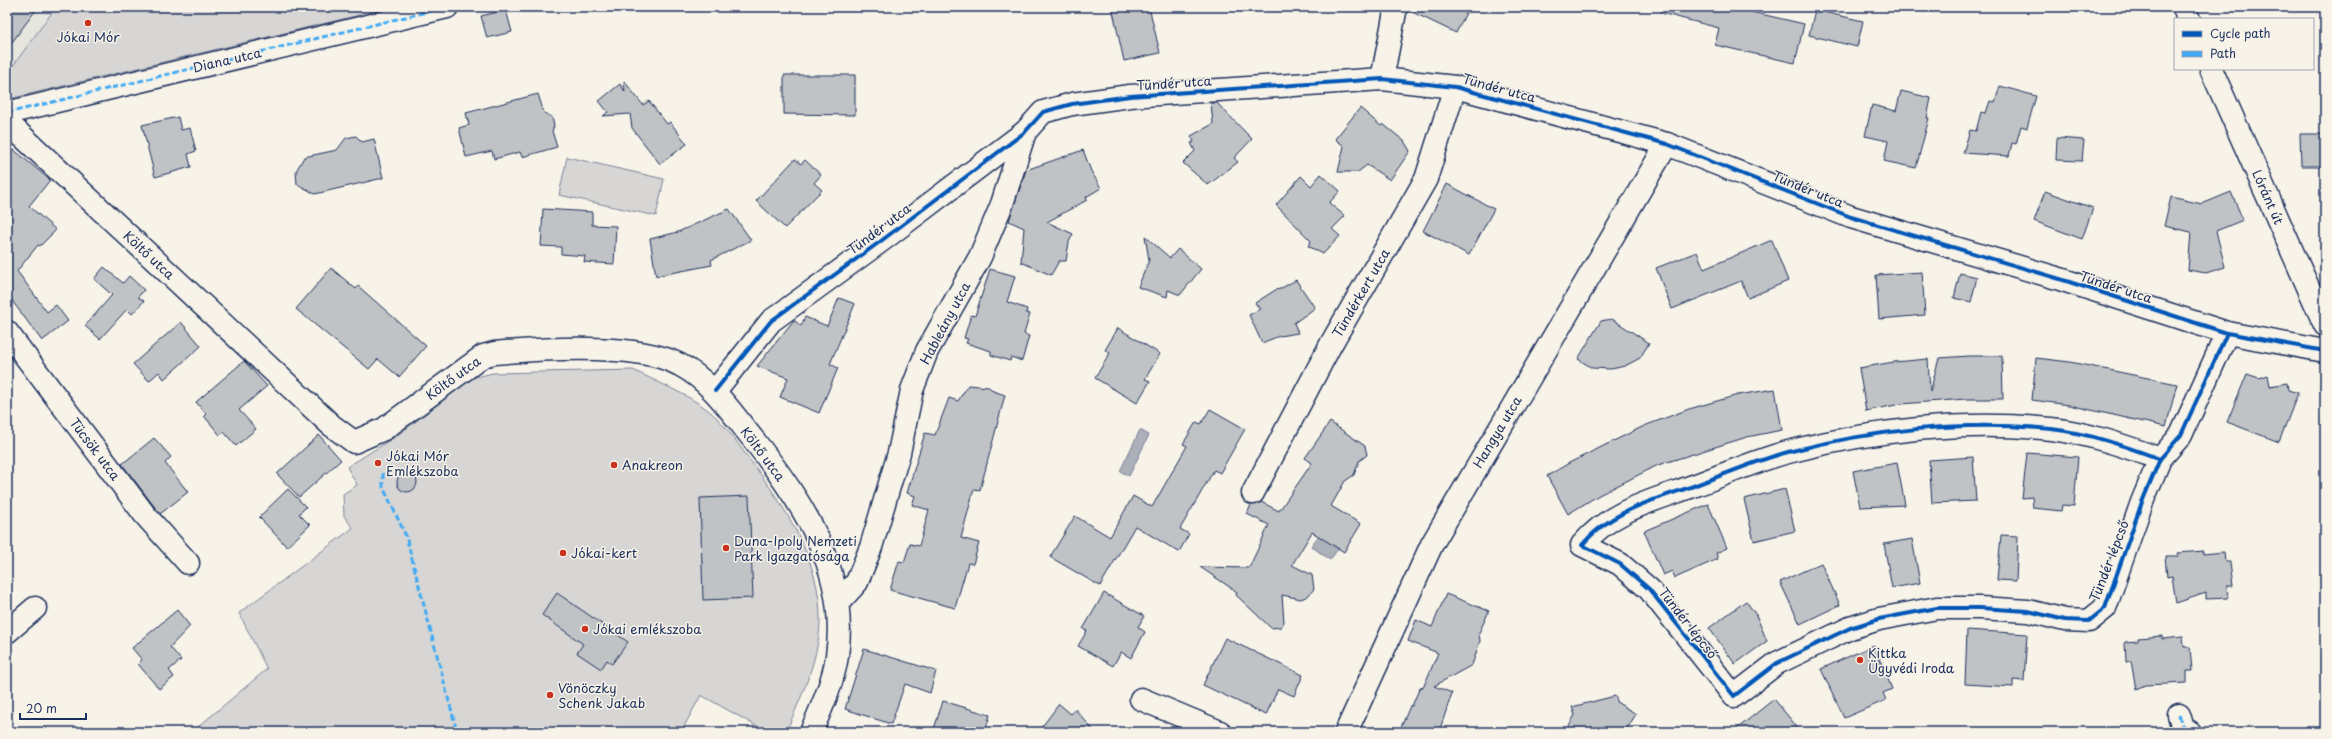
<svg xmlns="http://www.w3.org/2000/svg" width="2332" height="739" viewBox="0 0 2332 739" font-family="'Playpen Sans',sans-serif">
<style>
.built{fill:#e6e5de}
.green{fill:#d7d6d4;stroke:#798299}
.water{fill:#acb0b9;stroke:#727c95}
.building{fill:#c0c3c5;stroke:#1b2f5e}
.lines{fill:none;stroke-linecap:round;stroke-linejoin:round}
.minor-casing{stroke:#1b2f5e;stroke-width:25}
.minor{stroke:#f7f3e8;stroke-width:22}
.quiet{stroke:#3fa9f5;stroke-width:3;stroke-dasharray:6 3;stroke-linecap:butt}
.cycleway-casing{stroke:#f7f3e8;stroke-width:6}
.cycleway{stroke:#0057b8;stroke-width:4}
.poi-dot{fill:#c8321e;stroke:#f7f3e8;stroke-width:1.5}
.labels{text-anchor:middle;stroke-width:3;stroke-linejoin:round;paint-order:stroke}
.poi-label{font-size:13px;fill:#1b2f5e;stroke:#f7f3e8;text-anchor:start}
.street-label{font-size:13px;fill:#1b2f5e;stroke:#f7f3e8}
</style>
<rect width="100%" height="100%" fill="#f7f3e8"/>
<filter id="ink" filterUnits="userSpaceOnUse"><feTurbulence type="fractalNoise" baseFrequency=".025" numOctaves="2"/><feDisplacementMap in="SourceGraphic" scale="8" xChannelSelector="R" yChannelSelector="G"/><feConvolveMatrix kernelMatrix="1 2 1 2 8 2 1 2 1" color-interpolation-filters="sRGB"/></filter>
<g filter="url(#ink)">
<path class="built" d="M7,7H56L7,74Z"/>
<g class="green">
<path d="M56,7H393L13,98L7,92V74Z"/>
<path d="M567,157L664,179L656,216L559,195Z"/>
<path d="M633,370C655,381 689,395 708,410C723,422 736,441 747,456C783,504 822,560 820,623C818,662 801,697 786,732H767L701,695L681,732H192L267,669L239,613L353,528L344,516L343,494L357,485L347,467L398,435L472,378L493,373Z"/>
</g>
<g class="water">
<path d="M1140,430L1149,435L1129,476L1120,471Z"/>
<path d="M1319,535L1338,549L1330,560L1311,546Z"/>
</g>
<g class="building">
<path d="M7,7H38L7,49Z"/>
<path d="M1112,7H1149L1160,53L1124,61Z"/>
<path d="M1408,7H1469L1456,33L1408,10Z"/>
<path d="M1661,7H1730L1804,24L1795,63L1715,45L1719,28L1661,13Z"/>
<path d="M506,10L512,32L487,38L481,16Z"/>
<path d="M1815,10L1863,21L1857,47L1809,35Z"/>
<path d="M784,75H855V115L784,114Z"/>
<path d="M624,81L643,105L649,101L667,124L670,122L687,144L660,164L632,128L630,114L603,116L608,112L599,101L620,84L625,92Z"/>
<path d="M2000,86L2036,96L2027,128L2021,126L2016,144L2012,143L2009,156L1963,153L1970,130L1976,131L1981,112L1986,113L1990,101L1995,102Z"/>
<path d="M1901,91L1931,98L1927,118H1929L1916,168L1884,161L1888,141L1865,136L1872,105L1896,111Z"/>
<path d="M538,94L544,113L552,117L554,126L552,131L557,147L522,157L520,152L494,159L492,151L466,157L459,128L469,125L466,113Z"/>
<path d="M1211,103H1217L1252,139L1234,158L1238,162L1208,185L1183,163L1195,151L1191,143L1194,142L1191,136L1213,124Z"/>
<path d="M1360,108L1381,126L1383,124L1404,141L1410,151L1390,180L1367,165L1358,172H1338L1344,146L1335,139Z"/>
<path d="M178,117L181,130L190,128L196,151L188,154L191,167L155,177L142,125Z"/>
<path d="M2300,134H2325V166H2301Z"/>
<path d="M356,136L362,142L374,139L383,178L315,194L297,184L296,171L304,157L337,150L346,138Z"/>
<path d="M2057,138L2084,140L2082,161L2056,160Z"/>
<path d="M7,144L50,180L29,206L56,230L40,246L38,245L17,271L47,312L56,305L68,321L42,341L7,294Z"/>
<path d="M1083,150L1091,171L1101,188L1086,197L1087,200L1047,222L1073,234L1069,242L1066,261H1059L1051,275L1021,262L1024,228L1009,221L1026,170Z"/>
<path d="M795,159L801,164L805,160L821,175L814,183L822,190L785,228L756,201Z"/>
<path d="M1321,174L1340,191L1329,203L1345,216L1332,229L1340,236L1323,254L1308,246L1311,241L1276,205L1301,176L1311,186Z"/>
<path d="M1447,184L1494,209L1469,255L1423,231Z"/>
<path d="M2045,191L2093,208L2082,239L2034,221Z"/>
<path d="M2231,192L2243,220L2216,231L2225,267L2206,273L2188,270L2191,232L2164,226L2171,197L2202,204Z"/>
<path d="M543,209L592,212V225L616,226L614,264L584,262L585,256L561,254V247L541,246Z"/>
<path d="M729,209L751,240L711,260L712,265L656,276L650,239L678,232Z"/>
<path d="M1145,236L1170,258L1178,249L1201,269L1180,295L1168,290L1167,297L1138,287L1149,260Z"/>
<path d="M1772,240L1788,281L1748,298L1741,281L1672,309L1656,268L1697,252L1704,269Z"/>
<path d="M104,267L123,283L129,276L144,290L138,297L144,301L132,314L127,309L100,339L85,326L112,295L94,279Z"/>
<path d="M331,268L356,289L358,286L426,346L399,377L378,359L369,369L296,309Z"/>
<path d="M990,269L1015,276L1007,302L1027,309L1026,313L1030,314L1024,334L1029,336L1022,361L1011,357L1010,361L991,355V351L966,343L968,339L964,338L971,315L975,316Z"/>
<path d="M1922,272L1925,315L1879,319L1876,275Z"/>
<path d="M1960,273L1977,277L1971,302L1954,298Z"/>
<path d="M1296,280L1315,308L1294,323L1298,333L1279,336L1262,343L1249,315L1260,309L1255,303L1277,289L1278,290Z"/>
<path d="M839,298L855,304L830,364L838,368L819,413L780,397L788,378L757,366L794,320L801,326L805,317L827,326Z"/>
<path d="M1612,319L1649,343L1640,358L1625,366L1611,369L1592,368L1578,359L1601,321Z"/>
<path d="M181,322L201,346L164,379L159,372L149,381L133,364Z"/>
<path d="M1118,328L1160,354L1145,379L1150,381L1137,403L1095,378L1110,353L1105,350Z"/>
<path d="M1969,356H2002L2003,399H1966L1901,404L1866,411L1859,368L1894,362L1928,359L1930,392L1939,358Z"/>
<path d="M2036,358L2070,362L2177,384L2166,427L2069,405L2032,400Z"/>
<path d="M244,361L267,386L239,410L256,429L236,446L224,432L220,435L204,416L206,414L196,402Z"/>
<path d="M2247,374L2259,378L2268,375L2270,386L2287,383L2288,390L2298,393L2279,442L2227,422Z"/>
<path d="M968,385L989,387L993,391L1005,395L980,490L974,489L961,538L979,543L973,564L968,563L955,608L890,590L899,561L904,562L910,544L919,546L929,510L912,505L915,496L907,493L925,433L935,435L949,398L958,401Z"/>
<path d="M1775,389L1782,430L1747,437L1658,465L1599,495L1568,514L1547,476L1571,462L1644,426L1689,409L1738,395Z"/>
<path d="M1210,409L1245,429L1220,473L1214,470L1180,529L1189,534L1179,552L1135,526L1100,586L1050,557L1075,516L1110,537L1133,496L1152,507L1187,446L1183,444L1196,422L1201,424Z"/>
<path d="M1330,422L1365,446L1367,455L1359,461L1354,475L1345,481L1331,506L1361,524L1344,552L1312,532L1292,565L1312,575L1314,589L1308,596L1301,599L1282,595L1284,622L1281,627L1271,628L1236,595L1237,592L1200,567L1249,568L1269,525L1247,514L1251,505L1261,502L1279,511L1312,463L1305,458Z"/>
<path d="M319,435L341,460L299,497L277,474Z"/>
<path d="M154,438L171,457L165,463L188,492L160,514L122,464Z"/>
<path d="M2027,453L2078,457L2074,506L2062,505L2061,511L2033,508L2032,497L2022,498Z"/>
<path d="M1973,457L1976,501L1932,503L1929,460Z"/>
<path d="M1897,463L1905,505L1860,507L1853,471Z"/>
<circle cx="407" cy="482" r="10"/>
<path d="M288,489L306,507L299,514L310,525L287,547L259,517Z"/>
<path d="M1785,489L1795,531L1754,541L1744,499Z"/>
<path d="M749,496L753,598L703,600L700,498Z"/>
<path d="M1708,504L1727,548L1716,553L1718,559L1675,578L1672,571L1663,575L1644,531Z"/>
<path d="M2001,535L2018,536L2016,581L1997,580Z"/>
<path d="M1912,539L1920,583L1892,588L1884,544Z"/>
<path d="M2203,551V554L2224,552L2225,562H2230L2233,586H2227L2228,598L2206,599V593L2176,603L2172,576L2167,577L2165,556H2178V553Z"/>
<path d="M1821,563L1840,605L1800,624L1780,582Z"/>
<path d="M557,593L628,642L612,664L607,660L601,669L577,653L583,644L542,615Z"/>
<path d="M1104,593L1144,616L1138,627L1145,632L1131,658L1121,652L1113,666L1078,646L1087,631L1083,629Z"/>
<path d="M1446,594L1489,611L1479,633L1480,641L1472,665L1434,686L1452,693L1439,732H1399L1410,706H1412L1420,687L1423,688L1438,653L1408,641L1416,620L1432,627Z"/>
<path d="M1746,601L1756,615L1767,641L1735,664L1709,628Z"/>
<path d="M177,610L190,626L170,647L181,660L169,670L174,677L159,689L138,664L142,660L132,648Z"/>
<path d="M1967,630L2027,634L2024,681L2013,680V687L1965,684Z"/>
<path d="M2162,636V639L2183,637L2184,647H2190L2192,671H2187V683L2145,685L2136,689L2131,661L2126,662L2125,642L2138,641V638Z"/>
<path d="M1225,638L1303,675L1294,696L1278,689L1266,715L1203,685Z"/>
<path d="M1874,645L1892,689L1883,693L1886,700L1844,718L1821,669Z"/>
<path d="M864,649L936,671L930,693L905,684L891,724L845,709Z"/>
<path d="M1615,696L1618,703L1636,714L1625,732H1565L1575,715L1572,707Z"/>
<path d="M1774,699L1801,732H1733Z"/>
<path d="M943,701L990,715L985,732H933Z"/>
<path d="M1059,704L1071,714L1075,709L1095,732H1038Z"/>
</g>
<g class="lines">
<g class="minor-casing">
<g id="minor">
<path d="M2183,7L2189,19"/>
<path d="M2211,69L2325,325"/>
<path d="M1382,79L1396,7"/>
<path d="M7,113L447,7"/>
<path d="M7,122L331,425L354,442L384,429L483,356L494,353C541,349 639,342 680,365C711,381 732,413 753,439C803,503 849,571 837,656C833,683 822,707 811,732"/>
<path d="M7,332L145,515L188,563"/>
<path d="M715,391L771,321L881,241L1025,132L1043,112L1072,104L1130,96L1382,79L1455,87L1667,144L1851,217L2060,279L2227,333L2325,351"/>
<path d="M2160,459C2125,446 2088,433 2051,429C1964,420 1872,430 1788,452C1757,460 1726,474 1696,485C1655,500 1611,510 1582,545L1620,564L1649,589L1734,696L1777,663L1850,628L1879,619L1937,608H1980L2028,611L2065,620L2089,621L2105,608L2142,502L2160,459L2181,435L2227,333"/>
<path d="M1253,493L1331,344L1426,179L1455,87"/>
<path d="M838,603L857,582L871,547L899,453L912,390L927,351L980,257L1002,204L1025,132"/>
<path d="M7,632L35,608"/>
<path d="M1141,699L1220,732"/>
<path d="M2179,715L2183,728L2190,732"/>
<path d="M1346,732L1432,544L1667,144"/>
</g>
</g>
<use href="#minor" class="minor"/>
<g class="quiet">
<path d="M7,113L447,7"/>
<path d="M383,473V487L406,536L457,732"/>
<path d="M2179,715L2183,728L2190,732"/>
</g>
<g class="cycleway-casing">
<g id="cycleway">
<path d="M715,391L771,321L881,241L1025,132L1043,112L1072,104L1130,96L1382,79L1455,87L1667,144L1851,217L2060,279L2227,333L2325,351"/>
<path d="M2160,459C2125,446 2088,433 2051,429C1964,420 1872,430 1788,452C1757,460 1726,474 1696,485C1655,500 1611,510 1582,545L1620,564L1649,589L1734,696L1777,663L1850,628L1879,619L1937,608H1980L2028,611L2065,620L2089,621L2105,608L2142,502L2160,459L2181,435L2227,333"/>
</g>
</g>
<use href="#cycleway" class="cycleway"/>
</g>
</g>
<g class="poi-dot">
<circle cx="88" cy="23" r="4"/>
<circle cx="378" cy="463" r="4"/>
<circle cx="614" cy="465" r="4"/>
<circle cx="726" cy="548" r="4"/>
<circle cx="563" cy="553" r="4"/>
<circle cx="585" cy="629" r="4"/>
<circle cx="1860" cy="660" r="4"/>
<circle cx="550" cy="695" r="4"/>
</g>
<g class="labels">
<g class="poi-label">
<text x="88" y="42" text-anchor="middle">Jókai Mór</text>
<text x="386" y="461">Jókai Mór<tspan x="386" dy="15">Emlékszoba</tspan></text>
<text x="622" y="470">Anakreon</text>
<text x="734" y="546">Duna-Ipoly Nemzeti<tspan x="734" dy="15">Park Igazgatósága</tspan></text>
<text x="571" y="558">Jókai-kert</text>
<text x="593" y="634">Jókai emlékszoba</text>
<text x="1868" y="658">Kittka<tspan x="1868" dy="15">Ügyvédi Iroda</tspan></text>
<text x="558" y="693">Vönöczky<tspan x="558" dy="15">Schenk Jakab</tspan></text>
</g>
<g class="street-label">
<text transform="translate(227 60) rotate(-13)" y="5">Diana utca</text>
<text transform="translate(1174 83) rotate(-4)" y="5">Tündér utca</text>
<text transform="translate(1499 88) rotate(15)" y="5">Tündér utca</text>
<text transform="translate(1808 189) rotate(22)" y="5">Tündér utca</text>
<text transform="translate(2268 197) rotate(66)" y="5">Lóránt út</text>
<text transform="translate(879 229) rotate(-37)" y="5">Tündér utca</text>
<text transform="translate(149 255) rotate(43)" y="5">Költő utca</text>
<text transform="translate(2116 287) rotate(18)" y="5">Tündér utca</text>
<text transform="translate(1361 293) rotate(-60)" y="5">Tündérkert utca</text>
<text transform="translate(945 323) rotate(-62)" y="5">Hableány utca</text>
<text transform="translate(453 378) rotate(-36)" y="5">Költő utca</text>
<text transform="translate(1497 432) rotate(-59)" y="5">Hangya utca</text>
<text transform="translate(95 449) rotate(53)" y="5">Tücsök utca</text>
<text transform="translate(763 454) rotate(53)" y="5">Költő utca</text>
<text transform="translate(2109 561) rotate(-69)" y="5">Tündér lépcső</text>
<text transform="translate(1688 623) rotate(52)" y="5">Tündér lépcső</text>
</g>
</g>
<rect width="2332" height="739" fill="none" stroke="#f7f3e8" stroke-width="24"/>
<rect x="12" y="12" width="2308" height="715" fill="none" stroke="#1b2f5e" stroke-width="1.5" filter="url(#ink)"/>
<rect x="2174" y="18" width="140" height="52" fill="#f7f3e8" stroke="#9fa5b1"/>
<rect x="2182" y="31" width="20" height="6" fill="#0057b8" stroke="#9fa5b1"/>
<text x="2210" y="38" font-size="12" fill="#1b2f5e">Cycle path</text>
<rect x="2182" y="51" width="20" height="6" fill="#3fa9f5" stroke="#9fa5b1"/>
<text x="2210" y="58" font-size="12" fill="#1b2f5e">Path</text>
<path d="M20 713v6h66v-6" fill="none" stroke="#1b2f5e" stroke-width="2"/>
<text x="26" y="713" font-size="12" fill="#1b2f5e" stroke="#f7f3e8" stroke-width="3" paint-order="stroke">20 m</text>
</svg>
